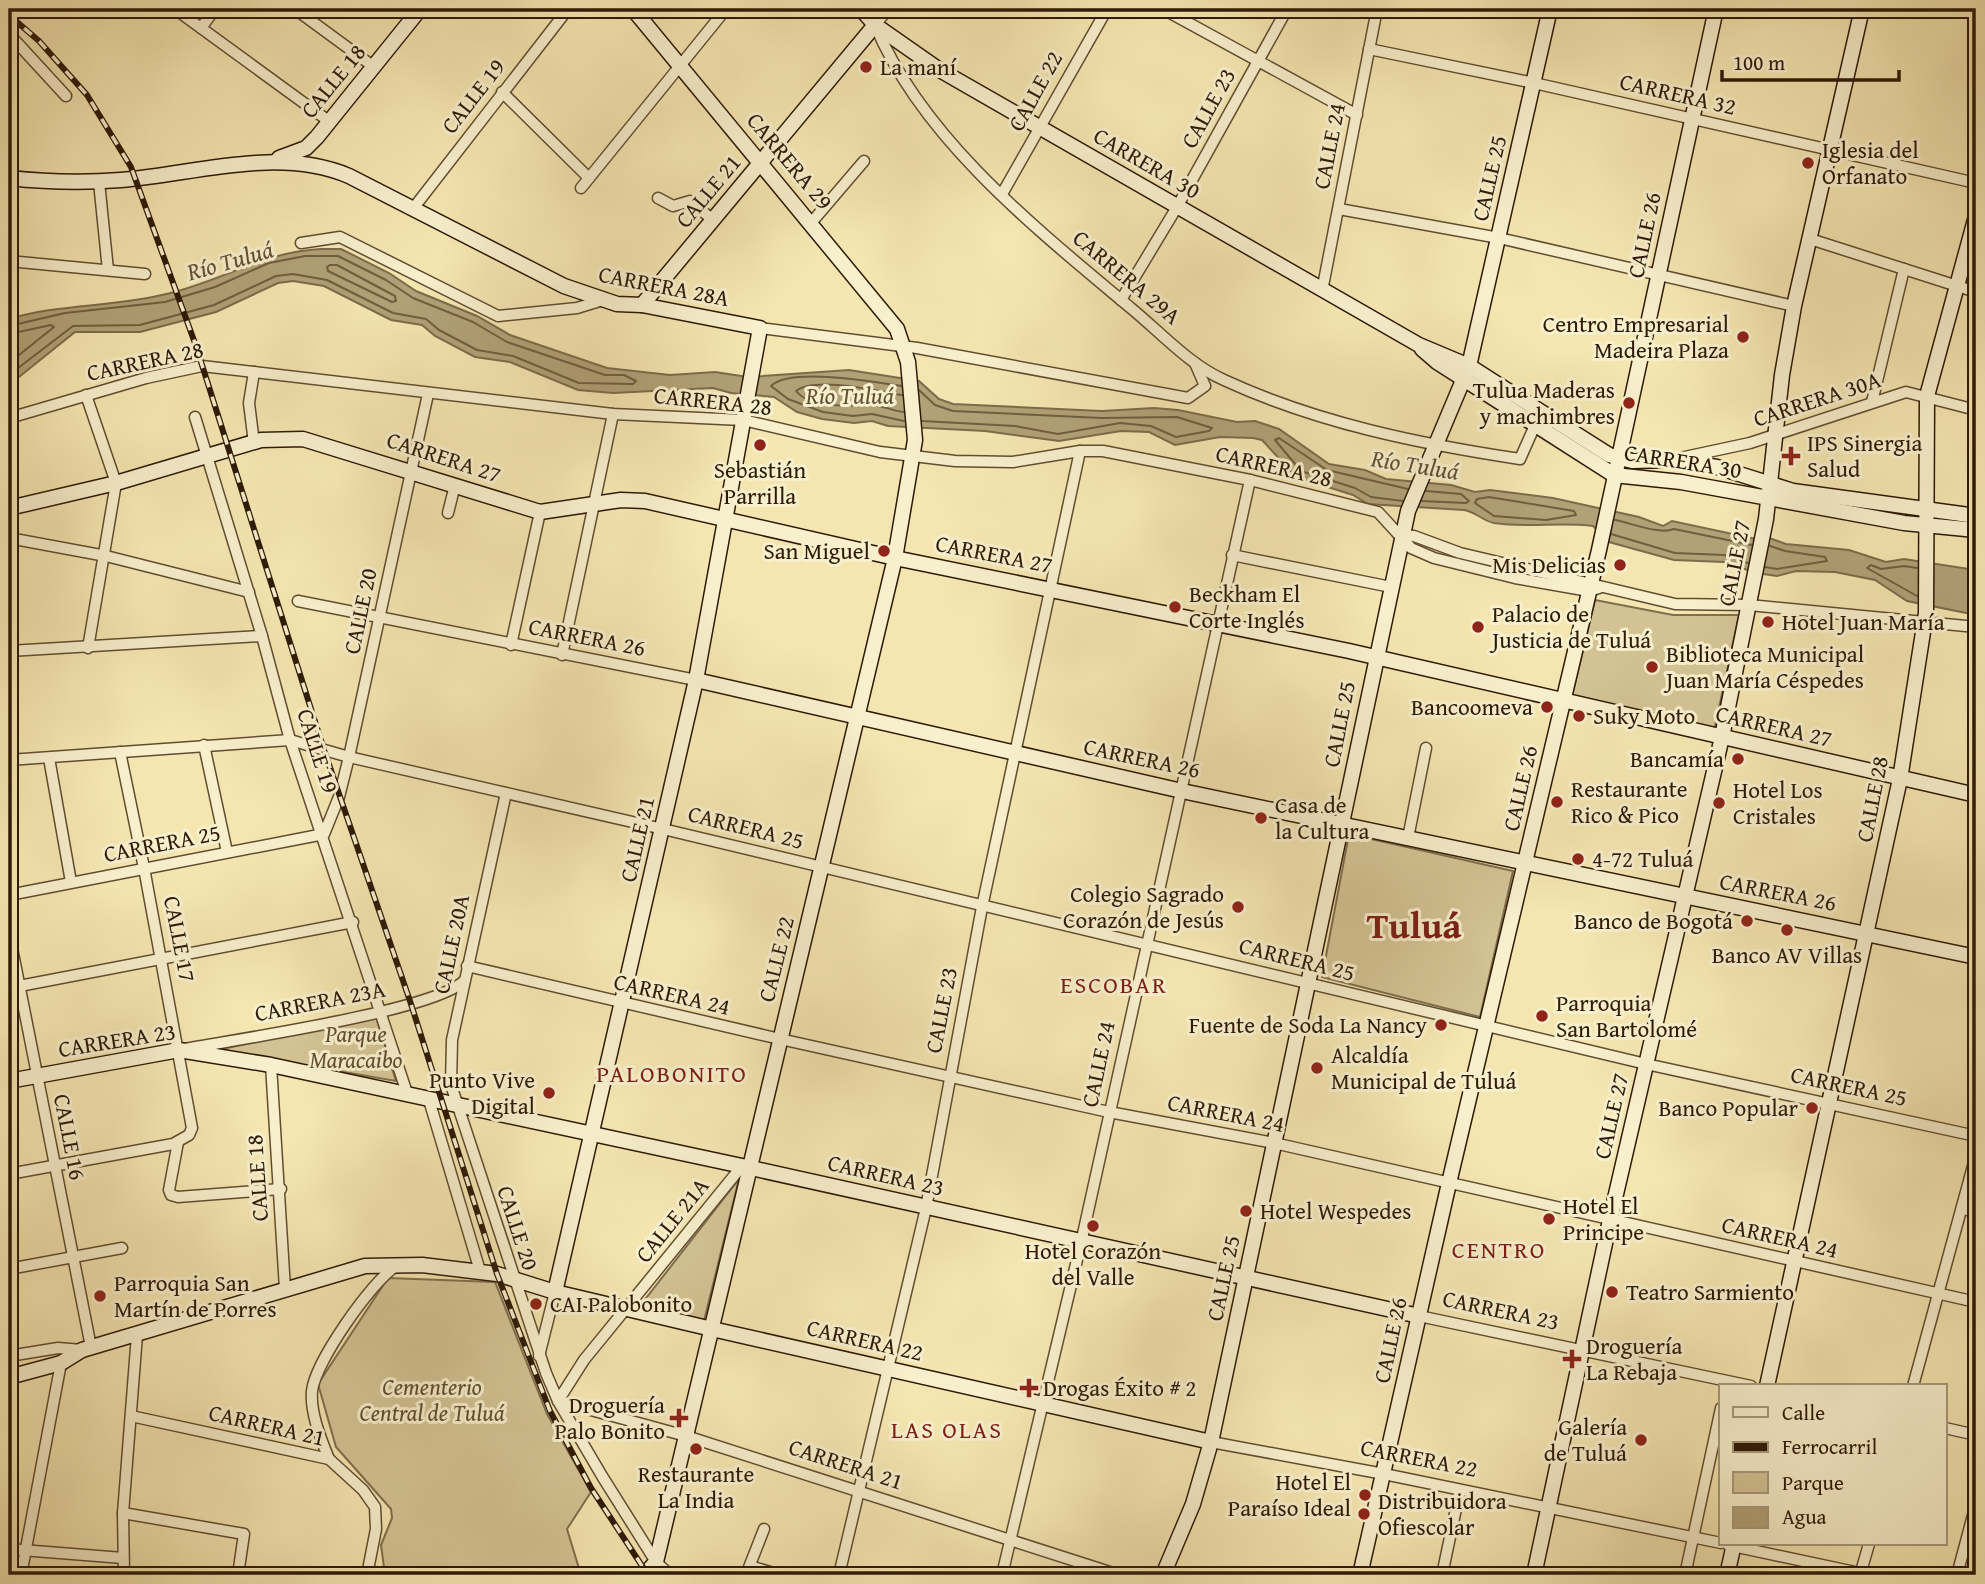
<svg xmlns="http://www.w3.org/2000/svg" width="1985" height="1584" viewBox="0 0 1985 1584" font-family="'Gentium Book Plus',serif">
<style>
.green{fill:#d3c394;stroke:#806e4d;stroke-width:2}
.water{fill:#b1a177;stroke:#7d6b4a;stroke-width:2}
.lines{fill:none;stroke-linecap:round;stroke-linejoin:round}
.shore{stroke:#705e3e;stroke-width:2}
.street-casing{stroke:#604d31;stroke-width:13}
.secondary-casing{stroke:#2e1a06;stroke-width:17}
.street{stroke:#f8efcc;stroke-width:10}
.secondary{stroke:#f8efcc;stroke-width:14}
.rail-casing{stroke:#2e1a06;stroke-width:6}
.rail{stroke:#f8efcc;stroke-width:3.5;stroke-dasharray:10;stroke-linecap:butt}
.poi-dot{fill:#8f2418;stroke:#f8efcc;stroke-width:2.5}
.labels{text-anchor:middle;stroke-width:6;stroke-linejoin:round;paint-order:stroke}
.poi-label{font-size:23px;fill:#2e1a06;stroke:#f8efcc;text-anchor:start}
.street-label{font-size:23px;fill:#2e1a06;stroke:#f8efcc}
.park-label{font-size:23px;font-style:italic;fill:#604d31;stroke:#f8efcc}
.water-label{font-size:24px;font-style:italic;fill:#625033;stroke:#f8efcc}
.neighbourhood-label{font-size:24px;letter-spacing:2px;fill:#7a1f14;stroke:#f8efcc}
.town-label{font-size:37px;font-weight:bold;fill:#7a1f14;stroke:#f8efcc}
</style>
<rect width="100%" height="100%" fill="#f5e6b1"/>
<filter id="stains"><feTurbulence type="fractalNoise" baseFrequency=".00286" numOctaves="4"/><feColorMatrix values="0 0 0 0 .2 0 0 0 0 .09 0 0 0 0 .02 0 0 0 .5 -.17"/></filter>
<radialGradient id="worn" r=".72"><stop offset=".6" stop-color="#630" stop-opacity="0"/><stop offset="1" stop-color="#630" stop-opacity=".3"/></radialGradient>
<g class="green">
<path d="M1595,600L1673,615H1739L1714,731L1572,696Z"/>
<path d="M1349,834L1513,871L1480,1017L1322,977Z"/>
<path d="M376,1017L396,1081L217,1050Z"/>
<path d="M739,1179L704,1321L640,1306Z"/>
<path d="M388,1278L495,1282L547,1414L591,1492L567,1529L581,1575H385L381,1545L392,1518L391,1509L336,1447L318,1384Z"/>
</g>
<path class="water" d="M321,249H341L389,273L416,291L477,316L510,335L607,368L670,375L715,372L748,377L849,370L919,381L939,399L953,404L1102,411L1154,408L1178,410L1237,422L1255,421L1279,429L1329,464L1365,470L1386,479L1451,485L1475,492L1490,490L1553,498L1639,517L1663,526L1672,521L1756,539L1764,536L1786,544L1849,550L1886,562L1904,559L1976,570V615L1907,601L1875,580L1835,572L1796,571L1777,576L1756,573L1724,562L1674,560L1609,542L1593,526C1560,522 1527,528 1494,523C1483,521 1476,512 1464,510L1368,504L1353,495L1296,477L1262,440L1253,438L1220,437L1175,445L1149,432L1121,431L1059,441L985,431L888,426L872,421L854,423L822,419L797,412L774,397L731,393L713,388L613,393L578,390L510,362L475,357L435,336L422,325L391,320L324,286L293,281L278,283L216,312L140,332H75L9,385V319C59,304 111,307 162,295C220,283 260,252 321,249Z"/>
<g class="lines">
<g class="shore">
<path d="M330,265H337L395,296L396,301L392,302L328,271L327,267Z"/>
<path d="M9,326L65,313L165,302L215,287L269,263L305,256H338L386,280L413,298L473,322L507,342L605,375H624L636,381L633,384L579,383L513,356L477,350L439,330L426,319L393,313L327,280L293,274L276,276L214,305L140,325L73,326L9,375"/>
<path d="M9,334L51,325L54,327L9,363"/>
<path d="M901,386C875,382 790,367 771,386L788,399L823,412L853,416L872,414L904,421"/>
<path d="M919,390L935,405L953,411L1101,418L1177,417L1212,428L1209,431L1176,437L1151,426L1120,423L1058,434L1015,426L922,421"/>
<path d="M902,395C878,391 814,376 796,391C811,410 849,405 871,405C882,405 892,411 904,412"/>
<path d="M1489,497L1574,511L1576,515L1546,520L1494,516L1475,503L1477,499Z"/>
<path d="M1403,501L1371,497L1355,488L1301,471L1275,440L1279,438L1327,470L1408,489"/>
<path d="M1422,501L1466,503L1469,501L1461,494L1426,491"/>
<path d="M1615,520C1632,523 1659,535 1674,529L1752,545"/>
<path d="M1611,534L1675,553L1724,555L1748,563"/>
<path d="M1765,567L1777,569L1827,561L1825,557L1785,551L1770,546"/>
<path d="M1917,596L1867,568L1871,565L1881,569L1904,566L1917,568"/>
</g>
<g class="street-casing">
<g id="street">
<path d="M175,9L330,122"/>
<path d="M295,9L374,67"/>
<path d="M888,9L875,25C923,140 1039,231 1132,309C1161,333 1190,365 1224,380C1317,423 1420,444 1520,459L1536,423"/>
<path d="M1163,9L1357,115"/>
<path d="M201,28L215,9"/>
<path d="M9,34L66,96"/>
<path d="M1369,49L1534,83L1976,183"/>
<path d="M502,92L589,178"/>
<path d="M99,182L108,270"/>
<path d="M581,188L726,9"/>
<path d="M1002,194L1107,9"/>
<path d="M658,198L673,206L690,201L713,220"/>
<path d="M1339,209L1499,238L1794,306"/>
<path d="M412,210L568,9"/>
<path d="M811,223L864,161"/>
<path d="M1810,239L1976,292"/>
<path d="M301,243L340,237L498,316L577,308L603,300"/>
<path d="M9,261L145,274"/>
<path d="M1322,291L1377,9"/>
<path d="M1121,300L1177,207L1287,9"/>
<path d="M760,328L917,348L1188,398L1205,386L1195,363"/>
<path d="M86,395L116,483L88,648"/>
<path d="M1872,402L1904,269"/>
<path d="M195,417L262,636L290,740L408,1096"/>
<path d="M9,418L146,378L202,366L613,414L743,420L880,452L955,461L1013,462L1080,451H1103L1250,480L1378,512L1411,548L1434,558L1515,578L1589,591L1599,588"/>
<path d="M254,443L249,403L254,372"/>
<path d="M1680,458L1750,443L1906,392L1976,410"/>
<path d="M448,513L455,485"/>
<path d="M1403,535L1414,536L1460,553L1675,604L1749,605L1976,627"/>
<path d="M9,538L106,556L249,592"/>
<path d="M1232,555L1391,587"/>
<path d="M298,601L696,680"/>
<path d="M511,645L540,512"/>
<path d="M9,651L262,636"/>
<path d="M562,655L613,414"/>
<path d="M204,745L227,852"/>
<path d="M49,758L71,882"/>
<path d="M9,760L290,740L349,757L663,829L1646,1064L1976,1136"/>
<path d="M506,793L452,1040L451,1085L546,1373L558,1401L602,1476L656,1562L670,1575"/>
<path d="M1408,838L1426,748"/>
<path d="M9,895L324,834L339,797L349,757L428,394"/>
<path d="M9,933L91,1347"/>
<path d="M467,966L780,1039L1109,1112L1274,1143L1976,1302"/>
<path d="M9,988L353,922"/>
<path d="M185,1049C238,1039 433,1011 464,981"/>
<path d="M271,1065L285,1289"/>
<path d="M429,1100L480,1271"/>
<path d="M178,1142L169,1190L171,1195L178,1197L281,1189"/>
<path d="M9,1174L173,1144L189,1135L192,1128L144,868L120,752"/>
<path d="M1962,1208L1976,1213"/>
<path d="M9,1269L122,1248"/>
<path d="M1419,1316L1751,1386"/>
<path d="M9,1356L58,1348L82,1350"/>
<path d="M539,1356L555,1292"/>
<path d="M1913,1386L1976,1155"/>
<path d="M558,1401L686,1436L1119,1575"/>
<path d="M558,1401L584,1360L742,1166"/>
<path d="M131,1416L329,1459L363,1490L375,1507L376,1529L367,1575"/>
<path d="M1945,1428L1976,1435"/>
<path d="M1211,1442L1384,1474L1721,1543"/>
<path d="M329,1459C321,1439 310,1413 312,1391C315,1362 372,1281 396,1266"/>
<path d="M123,1513L244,1534L238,1575"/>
<path d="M1728,1545L1869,1575"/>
<path d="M9,1549L123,1558"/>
<path d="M750,1566L780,1575"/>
<path d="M21,1575L61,1363"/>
<path d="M124,1575L123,1513L137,1335"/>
<path d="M746,1575L764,1529"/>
<path d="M839,1575L926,1208L982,907L1080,451"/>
<path d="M1002,1575L1081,1243L1250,480"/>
<path d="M1442,1575L1460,1490"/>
<path d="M1685,1575L1721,1408"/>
<path d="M1860,1575L1869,1544"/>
<path d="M1957,1575L1976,1504"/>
</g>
</g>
<g class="secondary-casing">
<g id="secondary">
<path d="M633,9L897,329L908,362L915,440L895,558L656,1562L644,1575"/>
<path d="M861,9L875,25L938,69L1419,345L1469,366L1609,455L1632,461L1670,460L1717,467L1793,491L1976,516"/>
<path d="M279,158L306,148L317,137L420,9"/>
<path d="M9,178C46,182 84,183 121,180C196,174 277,146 349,176L564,286L617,304L642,305L760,328L696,680L555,1292"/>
<path d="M642,305L875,25"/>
<path d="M1422,349L1437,362L1614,475L1681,482L1904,523L1976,530"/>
<path d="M9,508L116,483L261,440L303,439L540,512L621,500L645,501L895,558L1349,651L1976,795"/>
<path d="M696,680L1182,791L1976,957"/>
<path d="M9,1081L179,1050L271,1065L742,1166L1419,1316"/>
<path d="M9,1377L61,1363L82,1350L365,1266L422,1265L497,1274L555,1292L712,1329L1211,1442"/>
<path d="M1767,1386L1900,779L1926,613L1927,396L1976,216"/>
<path d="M1163,1575L1193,1504L1211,1442L1408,511L1469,366L1550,9"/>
<path d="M1360,1575L1449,1183L1599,550L1716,9"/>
<path d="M1534,1575L1610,1220L1722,737L1766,519L1782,375L1794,306L1862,9"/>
<path d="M1727,1575L1734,1544"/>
</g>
</g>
<use href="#street" class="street"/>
<use href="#secondary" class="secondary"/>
<g class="rail-casing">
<path id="rail" d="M9,15L39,41L87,95L131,167L196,346L324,750L411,1004L497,1274L550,1411L591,1488L648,1575"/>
</g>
<use href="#rail" class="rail"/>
</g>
<g class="poi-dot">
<circle cx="866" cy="67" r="7"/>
<circle cx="1808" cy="163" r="7"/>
<circle cx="1743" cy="337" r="7"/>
<circle cx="1629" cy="403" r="7"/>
<circle cx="760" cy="445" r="7"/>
<path d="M1787.5 445.5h7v7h7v7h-7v7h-7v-7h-7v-7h7z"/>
<circle cx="884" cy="551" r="7"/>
<circle cx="1620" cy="565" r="7"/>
<circle cx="1175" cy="607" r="7"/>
<circle cx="1768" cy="622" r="7"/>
<circle cx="1478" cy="627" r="7"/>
<circle cx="1652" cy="667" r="7"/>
<circle cx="1547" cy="707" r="7"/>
<circle cx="1579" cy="716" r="7"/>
<circle cx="1738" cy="759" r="7"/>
<circle cx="1557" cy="802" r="7"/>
<circle cx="1719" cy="803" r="7"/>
<circle cx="1261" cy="818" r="7"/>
<circle cx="1578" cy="859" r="7"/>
<circle cx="1238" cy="907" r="7"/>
<circle cx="1747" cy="921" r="7"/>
<circle cx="1787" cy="930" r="7"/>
<circle cx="1542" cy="1016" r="7"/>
<circle cx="1441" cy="1025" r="7"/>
<circle cx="1317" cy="1068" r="7"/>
<circle cx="549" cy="1093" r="7"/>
<circle cx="1812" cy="1108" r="7"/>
<circle cx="1246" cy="1211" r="7"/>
<circle cx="1549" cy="1219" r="7"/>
<circle cx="1093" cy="1226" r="7"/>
<circle cx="1612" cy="1292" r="7"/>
<circle cx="100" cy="1296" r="7"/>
<circle cx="536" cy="1304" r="7"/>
<path d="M1568.5 1348.5h7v7h7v7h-7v7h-7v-7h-7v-7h7z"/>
<path d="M1025.5 1377.5h7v7h7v7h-7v7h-7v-7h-7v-7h7z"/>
<path d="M675.5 1407.5h7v7h7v7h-7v7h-7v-7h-7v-7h7z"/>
<circle cx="1641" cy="1440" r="7"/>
<circle cx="696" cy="1449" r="7"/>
<circle cx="1365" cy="1495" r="7"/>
<circle cx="1364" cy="1514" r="7"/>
</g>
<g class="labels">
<g class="poi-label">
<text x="880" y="75">La maní</text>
<text x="1822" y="158">Iglesia del<tspan x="1822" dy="26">Orfanato</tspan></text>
<text x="1729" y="332" text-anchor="end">Centro Empresarial<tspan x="1729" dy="26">Madeira Plaza</tspan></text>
<text x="1615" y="398" text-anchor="end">Tulua Maderas<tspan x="1615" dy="26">y machimbres</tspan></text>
<text x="1807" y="451">IPS Sinergia<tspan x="1807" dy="26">Salud</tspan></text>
<text x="760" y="478" text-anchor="middle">Sebastián<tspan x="760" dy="26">Parrilla</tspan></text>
<text x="870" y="559" text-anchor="end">San Miguel</text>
<text x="1606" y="573" text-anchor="end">Mis Delicias</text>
<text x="1189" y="602">Beckham El<tspan x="1189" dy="26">Corte Inglés</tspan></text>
<text x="1492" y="622">Palacio de<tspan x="1492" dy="26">Justicia de Tuluá</tspan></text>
<text x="1782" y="630">Hotel Juan María</text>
<text x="1666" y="662">Biblioteca Municipal<tspan x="1666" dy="26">Juan María Céspedes</tspan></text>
<text x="1533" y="715" text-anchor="end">Bancoomeva</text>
<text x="1593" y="724">Suky Moto</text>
<text x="1724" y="767" text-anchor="end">Bancamía</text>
<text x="1571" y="797">Restaurante<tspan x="1571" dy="26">Rico &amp; Pico</tspan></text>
<text x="1733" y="798">Hotel Los<tspan x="1733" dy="26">Cristales</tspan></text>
<text x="1275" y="813">Casa de<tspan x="1275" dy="26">la Cultura</tspan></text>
<text x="1592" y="867">4-72 Tuluá</text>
<text x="1224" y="902" text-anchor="end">Colegio Sagrado<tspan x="1224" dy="26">Corazón de Jesús</tspan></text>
<text x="1733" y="929" text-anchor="end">Banco de Bogotá</text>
<text x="1787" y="963" text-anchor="middle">Banco AV Villas</text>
<text x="1556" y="1011">Parroquia<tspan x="1556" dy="26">San Bartolomé</tspan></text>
<text x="1427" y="1033" text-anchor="end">Fuente de Soda La Nancy</text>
<text x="1331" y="1063">Alcaldía<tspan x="1331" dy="26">Municipal de Tuluá</tspan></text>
<text x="535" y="1088" text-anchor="end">Punto Vive<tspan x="535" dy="26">Digital</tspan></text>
<text x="1798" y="1116" text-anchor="end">Banco Popular</text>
<text x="1563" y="1214">Hotel El<tspan x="1563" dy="26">Principe</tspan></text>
<text x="1260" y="1219">Hotel Wespedes</text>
<text x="1093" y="1259" text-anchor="middle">Hotel Corazón<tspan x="1093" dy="26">del Valle</tspan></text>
<text x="114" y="1291">Parroquia San<tspan x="114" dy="26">Martín de Porres</tspan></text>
<text x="1626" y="1300">Teatro Sarmiento</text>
<text x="550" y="1312">CAI Palobonito</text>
<text x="1586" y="1354">Droguería<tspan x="1586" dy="26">La Rebaja</tspan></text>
<text x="1043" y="1396">Drogas Éxito # 2</text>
<text x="665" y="1413" text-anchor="end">Droguería<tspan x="665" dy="26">Palo Bonito</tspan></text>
<text x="1627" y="1435" text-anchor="end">Galería<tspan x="1627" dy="26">de Tuluá</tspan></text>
<text x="696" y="1482" text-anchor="middle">Restaurante<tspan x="696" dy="26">La India</tspan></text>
<text x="1351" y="1490" text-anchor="end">Hotel El<tspan x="1351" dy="26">Paraíso Ideal</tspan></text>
<text x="1378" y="1509">Distribuidora<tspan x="1378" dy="26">Ofiescolar</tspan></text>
</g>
<g class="street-label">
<text transform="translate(333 81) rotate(-51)" y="8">CALLE 18</text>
<text transform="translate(1035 91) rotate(-61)" y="8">CALLE 22</text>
<text transform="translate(1678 94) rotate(13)" y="8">CARRERA 32</text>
<text transform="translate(473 96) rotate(-52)" y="8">CALLE 19</text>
<text transform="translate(1208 108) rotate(-61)" y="8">CALLE 23</text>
<text transform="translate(1329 146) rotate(-79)" y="8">CALLE 24</text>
<text transform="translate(790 161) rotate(50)" y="8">CARRERA 29</text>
<text transform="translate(1147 163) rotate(30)" y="8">CARRERA 30</text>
<text transform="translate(1489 178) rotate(-77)" y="8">CALLE 25</text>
<text transform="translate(708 191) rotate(-50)" y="8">CALLE 21</text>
<text transform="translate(1644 235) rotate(-78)" y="8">CALLE 26</text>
<text transform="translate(1127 277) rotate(40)" y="8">CARRERA 29A</text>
<text transform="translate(664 286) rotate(11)" y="8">CARRERA 28A</text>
<text transform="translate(145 361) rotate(-12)" y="8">CARRERA 28</text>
<text transform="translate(1817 399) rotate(-18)" y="8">CARRERA 30A</text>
<text transform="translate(713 401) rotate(6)" y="8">CARRERA 28</text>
<text transform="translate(444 457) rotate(18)" y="8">CARRERA 27</text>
<text transform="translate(1683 461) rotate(9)" y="8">CARRERA 30</text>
<text transform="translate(1274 466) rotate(13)" y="8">CARRERA 28</text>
<text transform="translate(994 554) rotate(11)" y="8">CARRERA 27</text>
<text transform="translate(1734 563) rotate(-79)" y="8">CALLE 27</text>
<text transform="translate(360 611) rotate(-78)" y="8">CALLE 20</text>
<text transform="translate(587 637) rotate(11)" y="8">CARRERA 26</text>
<text transform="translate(1339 724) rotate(-79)" y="8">CALLE 25</text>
<text transform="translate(1774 726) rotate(13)" y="8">CARRERA 27</text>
<text transform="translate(318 751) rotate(72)" y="8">CALLE 19</text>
<text transform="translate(1142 758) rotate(12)" y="8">CARRERA 26</text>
<text transform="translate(1520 788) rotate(-77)" y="8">CALLE 26</text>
<text transform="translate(1872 799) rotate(-79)" y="8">CALLE 28</text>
<text transform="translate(746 827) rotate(14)" y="8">CARRERA 25</text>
<text transform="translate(637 839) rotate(-77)" y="8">CALLE 21</text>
<text transform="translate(162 843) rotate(-11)" y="8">CARRERA 25</text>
<text transform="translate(1778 892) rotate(11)" y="8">CARRERA 26</text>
<text transform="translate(180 939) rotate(79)" y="8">CALLE 17</text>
<text transform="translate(451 944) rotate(-78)" y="8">CALLE 20A</text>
<text transform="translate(776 959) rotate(-76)" y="8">CALLE 22</text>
<text transform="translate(1297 959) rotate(14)" y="8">CARRERA 25</text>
<text transform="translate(672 994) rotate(13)" y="8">CARRERA 24</text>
<text transform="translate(320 1001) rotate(-11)" y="8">CARRERA 23A</text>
<text transform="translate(941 1010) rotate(-79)" y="8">CALLE 23</text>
<text transform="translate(117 1040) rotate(-9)" y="8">CARRERA 23</text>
<text transform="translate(1098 1064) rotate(-78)" y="8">CALLE 24</text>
<text transform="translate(1849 1086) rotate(12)" y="8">CARRERA 25</text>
<text transform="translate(1226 1113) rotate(11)" y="8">CARRERA 24</text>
<text transform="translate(1611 1116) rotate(-77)" y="8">CALLE 27</text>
<text transform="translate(70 1137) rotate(79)" y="8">CALLE 16</text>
<text transform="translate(886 1175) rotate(13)" y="8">CARRERA 23</text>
<text transform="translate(257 1178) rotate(-94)" y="8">CALLE 18</text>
<text transform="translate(672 1220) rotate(-51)" y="8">CALLE 21A</text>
<text transform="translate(518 1228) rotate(72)" y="8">CALLE 20</text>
<text transform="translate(1780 1237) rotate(13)" y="8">CARRERA 24</text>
<text transform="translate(1223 1278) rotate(-78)" y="8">CALLE 25</text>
<text transform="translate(1501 1310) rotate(12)" y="8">CARRERA 23</text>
<text transform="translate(865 1340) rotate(13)" y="8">CARRERA 22</text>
<text transform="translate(1390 1340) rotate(-78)" y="8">CALLE 26</text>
<text transform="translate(267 1425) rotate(13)" y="8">CARRERA 21</text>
<text transform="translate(1419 1458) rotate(11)" y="8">CARRERA 22</text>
<text transform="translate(846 1464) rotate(18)" y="8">CARRERA 21</text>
</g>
<g class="park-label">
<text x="356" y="1042">Parque<tspan x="356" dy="26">Maracaibo</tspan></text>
<text x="432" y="1395">Cementerio<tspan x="432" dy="26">Central de Tuluá</tspan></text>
</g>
<g class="water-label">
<text transform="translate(230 261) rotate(-16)" y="8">Río Tuluá</text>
<text x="850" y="404">Río Tuluá</text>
<text transform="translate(1415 465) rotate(9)" y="8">Río Tuluá</text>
</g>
<g class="neighbourhood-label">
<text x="1114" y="993">ESCOBAR</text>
<text x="672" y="1082">PALOBONITO</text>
<text x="1499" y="1258">CENTRO</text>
<text x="947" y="1438">LAS OLAS</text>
</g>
<g class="town-label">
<text x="1414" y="938">Tuluá</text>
</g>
</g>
<rect width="1985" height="1584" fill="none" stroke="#f5e6b1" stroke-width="35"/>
<rect x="10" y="10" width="1964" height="1563" fill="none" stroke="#2e1a06" stroke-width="3.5"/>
<rect x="18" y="18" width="1950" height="1549" fill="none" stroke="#2e1a06" stroke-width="2"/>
<rect x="1719" y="1384" width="228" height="161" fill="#f8efcc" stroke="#a79a7d" stroke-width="2"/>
<rect x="1733" y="1407" width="35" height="10" fill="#f8efcc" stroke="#a79a7d" stroke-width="2"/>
<text x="1782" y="1420" font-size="21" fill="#2e1a06">Calle</text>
<rect x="1733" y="1442" width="35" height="10" fill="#2e1a06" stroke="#a79a7d" stroke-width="2"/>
<text x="1782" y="1454" font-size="21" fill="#2e1a06">Ferrocarril</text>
<rect x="1733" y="1472" width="35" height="21" fill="#d3c394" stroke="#a79a7d" stroke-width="2"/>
<text x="1782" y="1490" font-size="21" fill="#2e1a06">Parque</text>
<rect x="1733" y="1507" width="35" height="21" fill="#b1a177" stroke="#a79a7d" stroke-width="2"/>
<text x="1782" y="1524" font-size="21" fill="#2e1a06">Agua</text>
<path d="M1722 70v10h177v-10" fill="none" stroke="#2e1a06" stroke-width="3.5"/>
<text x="1733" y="70" font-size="21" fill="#2e1a06" stroke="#f8efcc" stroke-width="5" paint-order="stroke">100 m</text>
<rect width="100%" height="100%" filter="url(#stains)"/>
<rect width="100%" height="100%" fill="url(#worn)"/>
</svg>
